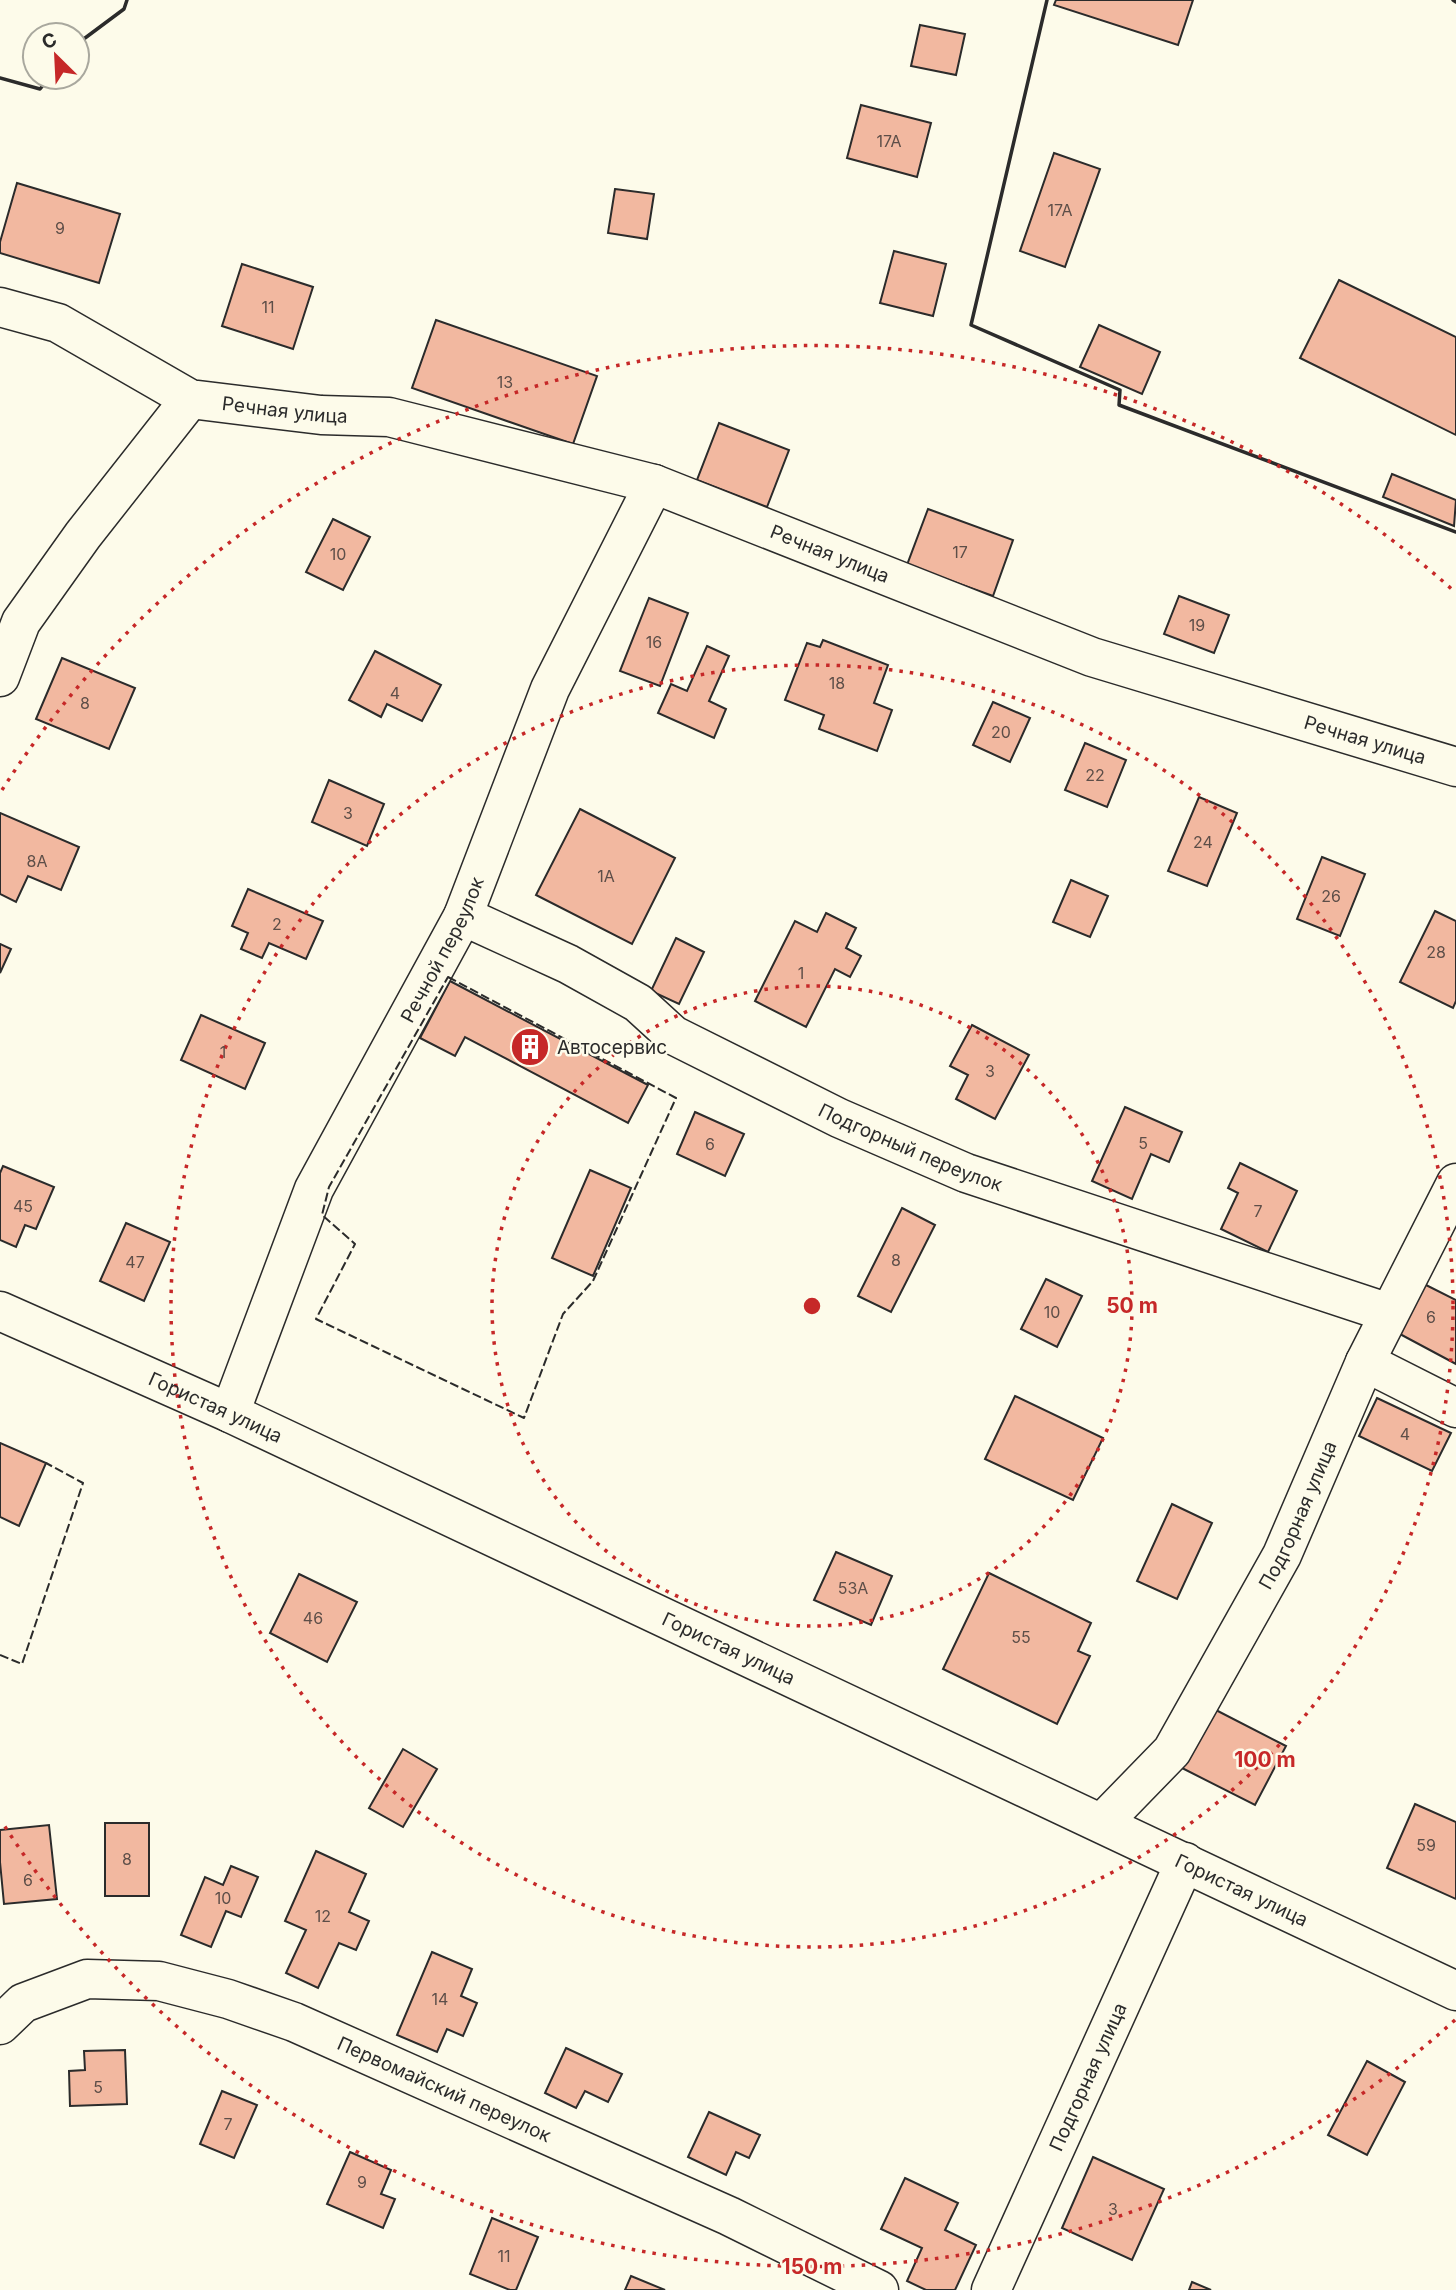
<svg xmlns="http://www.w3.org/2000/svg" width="1456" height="2290" viewBox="0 0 1456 2290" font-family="Inter,sans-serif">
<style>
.building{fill:#f2b8a0;stroke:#2b2b2b;stroke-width:2}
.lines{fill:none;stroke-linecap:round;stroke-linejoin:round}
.minor-casing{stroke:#2b2b2b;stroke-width:41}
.minor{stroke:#fdfbea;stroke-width:38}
.fence{stroke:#2b2b2b;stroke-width:2;stroke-dasharray:9 3.5;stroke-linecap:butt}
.wall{stroke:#2b2b2b;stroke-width:3.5}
.ring{fill:none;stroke:#c62828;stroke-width:3.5;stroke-dasharray:3.5 7}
.labels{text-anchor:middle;stroke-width:5;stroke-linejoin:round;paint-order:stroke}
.number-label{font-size:16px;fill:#5d4e48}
.street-label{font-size:19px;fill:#2b2b2b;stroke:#fdfbea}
.poi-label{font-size:19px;fill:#2b2b2b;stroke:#fdfbea;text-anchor:start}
.centre{fill:#c62828;stroke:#fdfbea;stroke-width:3.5}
.ring-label{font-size:21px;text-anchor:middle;font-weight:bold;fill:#c62828;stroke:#fdfbea;stroke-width:5;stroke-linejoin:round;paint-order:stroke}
</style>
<rect width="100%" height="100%" fill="#fdfbea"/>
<g class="building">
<path d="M1056,0H1193L1178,45L1054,5Z"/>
<path d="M920,25L965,34L956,75L911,66Z"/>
<path d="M861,105L931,123L917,177L847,158Z"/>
<path d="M1054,153L1100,169L1065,267L1020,251Z"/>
<path d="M17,183L120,214L99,283L0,253V242Z"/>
<path d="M615,189L654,194L647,239L608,233Z"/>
<path d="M894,251L946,264L933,316L880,303Z"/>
<path d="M242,264L313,287L293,349L222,326Z"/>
<path d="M1339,280L1456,337V435L1300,358Z"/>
<path d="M436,320L597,376L573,444L412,388Z"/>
<path d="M1099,325L1160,352L1142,394L1080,367Z"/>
<path d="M719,423L789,450L767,507L697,480Z"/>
<path d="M1392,474L1456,500L1454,526L1383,497Z"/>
<path d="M928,509L1013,540L993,596L907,565Z"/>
<path d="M333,519L370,537L343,590L306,572Z"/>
<path d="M1179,596L1229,615L1214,653L1164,634Z"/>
<path d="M649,598L688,613L660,686L620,671Z"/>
<path d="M823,640L888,665L874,703L892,710L877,751L819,729L824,715L785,700L807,643L820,647Z"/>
<path d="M707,646L729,656L709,701L726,709L714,738L658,713L671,684L687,691Z"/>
<path d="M375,651L441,685L422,721L387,704L381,717L349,700Z"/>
<path d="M62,658L135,688L109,749L36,719Z"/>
<path d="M993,702L1030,718L1010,762L973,745Z"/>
<path d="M1085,743L1126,760L1107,807L1065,790Z"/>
<path d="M329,780L384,804L367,846L312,822Z"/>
<path d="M1199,797L1237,813L1207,886L1168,871Z"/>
<path d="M580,809L675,858L632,944L536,895Z"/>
<path d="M0,813L79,847L61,890L28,876L16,902L0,894Z"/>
<path d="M1322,857L1365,874L1340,936L1297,919Z"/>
<path d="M1071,880L1108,896L1090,937L1053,922Z"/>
<path d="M248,889L323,921L306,959L269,943L262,958L241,949L248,933L232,926Z"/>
<path d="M1435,911L1456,921V1001L1453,1008L1400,982Z"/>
<path d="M826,913L856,928L846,948L861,956L850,977L835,969L806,1027L755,1001L795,921L817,932Z"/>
<path d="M676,938L704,952L679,1004L651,991Z"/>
<path d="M0,944L11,949L0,973Z"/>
<path d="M450,981L648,1085L628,1123L465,1037L455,1056L420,1038Z"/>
<path d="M201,1015L265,1043L245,1089L181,1060Z"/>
<path d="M972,1025L1029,1055L995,1119L956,1099L968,1075L950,1066Z"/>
<path d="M1125,1107L1182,1132L1169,1162L1151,1154L1132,1199L1092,1181Z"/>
<path d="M695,1112L744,1134L725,1176L677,1154Z"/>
<path d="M1240,1163L1297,1191L1268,1252L1221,1229L1238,1193L1228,1188Z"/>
<path d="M3,1166L54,1187L36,1229L25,1225L16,1247L0,1240V1173Z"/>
<path d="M590,1170L631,1188L593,1276L552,1258Z"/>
<path d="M902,1208L935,1225L891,1312L858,1296Z"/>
<path d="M126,1223L170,1242L144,1301L100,1281Z"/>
<path d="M1046,1279L1082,1296L1057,1347L1021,1329Z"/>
<path d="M1424,1284L1456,1300V1364L1398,1333Z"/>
<path d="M1015,1396L1103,1438L1073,1500L985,1459Z"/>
<path d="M1377,1398L1451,1433L1432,1471L1359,1436Z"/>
<path d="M0,1443L46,1463L19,1526L0,1517Z"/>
<path d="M1172,1504L1212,1523L1177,1599L1137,1581Z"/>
<path d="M836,1552L892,1576L871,1625L814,1600Z"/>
<path d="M989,1573L1091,1623L1078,1651L1090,1656L1057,1724L943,1669Z"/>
<path d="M299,1574L357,1602L327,1662L270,1633Z"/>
<path d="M1210,1707L1286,1746L1255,1805L1180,1767Z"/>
<path d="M403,1749L437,1769L403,1827L369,1808Z"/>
<path d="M1415,1804L1456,1822V1899L1387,1868Z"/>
<rect x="105" y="1823" width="44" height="73"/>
<path d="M49,1825L57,1899L4,1904L0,1862V1830Z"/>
<path d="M316,1851L366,1874L349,1912L369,1921L356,1950L339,1943L318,1988L286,1973L306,1930L285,1921Z"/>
<path d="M231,1866L258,1877L241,1917L226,1911L211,1947L181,1935L205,1877L223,1885Z"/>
<path d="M432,1952L472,1969L461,1996L477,2003L463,2036L447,2029L437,2052L397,2035Z"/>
<path d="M566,2048L622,2074L608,2102L585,2091L576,2108L545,2093Z"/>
<path d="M125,2050L127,2104L70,2106L69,2071L85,2070L84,2051Z"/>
<path d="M1367,2061L1405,2082L1367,2155L1328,2135Z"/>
<path d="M222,2091L257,2105L234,2158L200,2144Z"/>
<path d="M709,2112L760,2135L749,2158L736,2152L726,2175L688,2157Z"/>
<path d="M350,2152L391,2170L381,2194L395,2199L383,2228L327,2204Z"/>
<path d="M1093,2157L1164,2189L1132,2260L1062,2228Z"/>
<path d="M905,2178L958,2203L945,2230L976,2245L955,2290H926L907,2281L922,2248L881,2229Z"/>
<path d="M492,2218L538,2237L516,2290H510L470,2274Z"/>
<path d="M631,2276L665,2290H625Z"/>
<path d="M1192,2282L1211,2290H1189Z"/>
</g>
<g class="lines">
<g class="minor-casing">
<g id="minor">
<path id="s1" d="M0,307L58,323L190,399L321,415L389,417L654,484L1092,657L1456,767"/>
<path d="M0,677L21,622L83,535L190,399"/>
<path id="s2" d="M463,916L568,964L638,1003L673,1035L839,1118L966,1173L1389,1313"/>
<path id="s3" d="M0,1311L230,1413L1456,1991"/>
<path d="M1365,1362L1456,1408"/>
<path id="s4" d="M230,1413L314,1189L463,916L550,689L654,484"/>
<path id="s5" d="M1102,1823L1172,1751L1282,1555L1365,1362L1456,1183"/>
<path id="s6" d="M0,2025L23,2003L87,1979L159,1981L228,1999L294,2022L729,2216L879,2290"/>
<path id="s7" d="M991,2290L1185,1862"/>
</g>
</g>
<use href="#minor" class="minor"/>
<g class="fence">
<path d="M448,977L676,1098L593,1281L563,1314L524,1418L316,1319L355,1244L322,1215L329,1187Z"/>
<path d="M0,1655L22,1664L83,1483L46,1463"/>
</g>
<g class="wall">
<path d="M1047,0L971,325L1120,390L1119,405L1456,532"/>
<path d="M1453,0L1456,2"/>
<path d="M77,44L124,9L127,0"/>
<path d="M0,78L40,89L50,77"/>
</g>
</g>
<g class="ring">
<circle cx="812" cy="1306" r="320"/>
<circle cx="812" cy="1306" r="641"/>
<path d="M1455 2020A961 961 0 0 1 2 1822M2 790A961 961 0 0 1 1455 592"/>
</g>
<defs>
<g id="building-disc" transform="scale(2.0125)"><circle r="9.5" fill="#c62828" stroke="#fdfbea"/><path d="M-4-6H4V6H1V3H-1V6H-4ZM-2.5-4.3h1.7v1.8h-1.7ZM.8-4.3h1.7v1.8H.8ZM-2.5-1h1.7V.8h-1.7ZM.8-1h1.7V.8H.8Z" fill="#fff"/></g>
</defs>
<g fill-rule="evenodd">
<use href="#building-disc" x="530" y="1047"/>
</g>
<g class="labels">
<g class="number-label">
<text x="889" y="147">17А</text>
<text x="1060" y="216">17А</text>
<text x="60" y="234">9</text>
<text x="268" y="313">11</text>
<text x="505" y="388">13</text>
<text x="960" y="558">17</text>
<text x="338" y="560">10</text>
<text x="1197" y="631">19</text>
<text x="654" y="648">16</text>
<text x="837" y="689">18</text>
<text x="395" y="699">4</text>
<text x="85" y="709">8</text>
<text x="1001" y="738">20</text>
<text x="1095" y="781">22</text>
<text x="348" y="819">3</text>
<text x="1203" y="848">24</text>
<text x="37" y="867">8А</text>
<text x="606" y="882">1А</text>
<text x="1331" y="902">26</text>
<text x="277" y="930">2</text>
<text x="1436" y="958">28</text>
<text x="801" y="979">1</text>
<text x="223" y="1058">1</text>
<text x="990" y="1077">3</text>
<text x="1143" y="1149">5</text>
<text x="710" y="1150">6</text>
<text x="23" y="1212">45</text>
<text x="1258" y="1217">7</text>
<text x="896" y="1266">8</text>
<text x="135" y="1268">47</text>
<text x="1052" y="1318">10</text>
<text x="1431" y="1323">6</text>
<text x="1405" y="1440">4</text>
<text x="853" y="1594">53А</text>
<text x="313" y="1624">46</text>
<text x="1021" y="1643">55</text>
<text x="1426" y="1851">59</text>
<text x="127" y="1865">8</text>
<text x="28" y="1886">6</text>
<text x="223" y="1904">10</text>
<text x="323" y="1922">12</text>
<text x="440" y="2005">14</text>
<text x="98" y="2093">5</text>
<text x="228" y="2130">7</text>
<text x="362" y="2188">9</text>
<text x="1113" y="2215">3</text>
<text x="504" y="2262">11</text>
</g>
<g class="street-label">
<text dy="7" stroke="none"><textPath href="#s1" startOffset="308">Речная улица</textPath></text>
<text dy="7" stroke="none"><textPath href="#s1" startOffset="875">Речная улица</textPath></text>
<text dy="7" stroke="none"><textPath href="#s1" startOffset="1442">Речная улица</textPath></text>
<text dy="7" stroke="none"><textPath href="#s4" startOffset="511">Речной переулок</textPath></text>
<text dy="7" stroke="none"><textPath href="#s2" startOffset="506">Подгорный переулок</textPath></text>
<text dy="7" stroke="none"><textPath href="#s3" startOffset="236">Гористая улица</textPath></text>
<text dy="7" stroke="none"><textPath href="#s5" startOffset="368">Подгорная улица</textPath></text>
<text dy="7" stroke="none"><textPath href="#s3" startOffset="803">Гористая улица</textPath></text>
<text dy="7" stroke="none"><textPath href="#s3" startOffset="1370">Гористая улица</textPath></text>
<text dy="7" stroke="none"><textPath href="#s7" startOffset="234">Подгорная улица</textPath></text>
<text dy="7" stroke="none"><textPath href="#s6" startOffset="478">Первомайский переулок</textPath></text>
</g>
<g class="poi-label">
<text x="557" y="1054">Автосервис</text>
</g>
</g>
<circle cx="812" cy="1306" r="10" class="centre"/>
<g class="ring-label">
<text x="1132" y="1313">50 m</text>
<text x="1265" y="1767">100 m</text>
<text x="812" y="2274">150 m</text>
</g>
<g transform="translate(56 56) rotate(336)"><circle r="33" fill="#fdfbea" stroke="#a9a89e" stroke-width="2"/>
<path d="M0-5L12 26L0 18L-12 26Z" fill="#c62828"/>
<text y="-10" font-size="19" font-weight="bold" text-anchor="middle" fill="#2b2b2b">С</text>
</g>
</svg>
